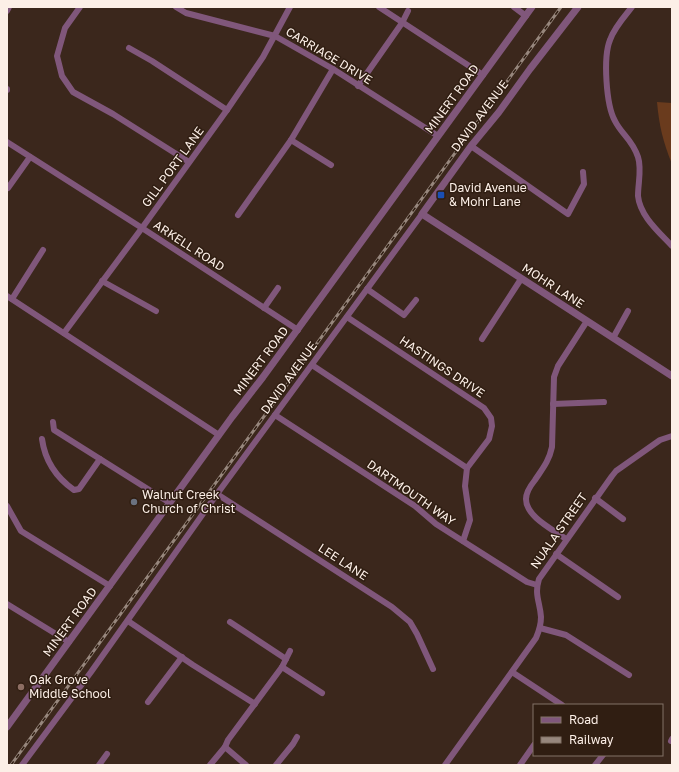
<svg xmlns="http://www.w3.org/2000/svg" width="679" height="772" viewBox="0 0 679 772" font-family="'Golos Text',sans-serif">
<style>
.green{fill:#6a3b1d}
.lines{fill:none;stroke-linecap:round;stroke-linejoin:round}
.stream{stroke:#395a97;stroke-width:1.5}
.minor{stroke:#80577b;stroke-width:6}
.tertiary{stroke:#80577b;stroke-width:7}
.rail-casing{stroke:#97877d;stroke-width:3}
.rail{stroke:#301e12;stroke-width:1.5;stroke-dasharray:4.5;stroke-linecap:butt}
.transit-dot{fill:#1a4fb4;stroke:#301e12;stroke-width:1.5}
.worship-dot{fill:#6b7280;stroke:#301e12;stroke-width:1.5}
.education-dot{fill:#8d6e63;stroke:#301e12;stroke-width:1.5}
.labels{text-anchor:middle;stroke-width:3;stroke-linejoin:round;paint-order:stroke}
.street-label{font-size:12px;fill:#fcefe7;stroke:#301e12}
.poi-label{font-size:12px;fill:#fcefe7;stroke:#301e12;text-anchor:start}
</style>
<rect width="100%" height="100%" fill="#3b271c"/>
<path class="green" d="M657,102L672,103V164C663,142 659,125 657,102Z"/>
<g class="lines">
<path class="stream" d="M672,134V137"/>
<g class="minor">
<path d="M80,7L65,28L57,56L62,76L73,92L113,114L189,162"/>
<path d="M176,7L186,13L275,36L333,69L438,136"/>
<path d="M379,7L483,75"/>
<path d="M514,7L526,16"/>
<path d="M632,7C624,17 614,28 610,40C603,57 606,105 615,121C622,135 632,139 638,157C642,169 638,183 638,196C640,216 659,232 672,246"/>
<path d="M7,11L9,7"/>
<path d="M129,48L152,61L227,110"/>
<path d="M358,86L402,23L408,11"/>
<path d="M7,89V90"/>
<path d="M291,140L331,165"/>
<path d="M7,142L142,228L298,330"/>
<path d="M471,146L568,214L584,184L583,172"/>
<path d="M8,188L30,157"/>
<path d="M238,215L291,140L333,69"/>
<path d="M102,281L156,311"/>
<path d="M367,289L404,315L416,300"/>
<path d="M7,296L219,435"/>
<path d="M12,299L43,250"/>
<path d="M264,308L278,288"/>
<path d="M347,317L484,408L491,418L492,426L489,439L467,468L465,486L470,520L463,541"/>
<path d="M64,333L142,228L227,110L263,57L290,7"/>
<path d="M613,338L628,311"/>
<path d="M482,339L521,279"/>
<path d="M312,365L467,468"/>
<path d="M553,404L604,402"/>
<path d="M275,415L415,506L436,524L527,582L537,585"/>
<path d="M53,422L54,430L170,503"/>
<path d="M42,439C45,461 57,478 74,490L79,489L100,459"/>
<path d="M217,494L392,607L410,622L417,634L433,669"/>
<path d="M595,498L623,519"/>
<path d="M7,506L21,531L110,586"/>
<path d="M566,539C554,530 526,517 526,499C526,493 531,485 535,480C543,468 549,461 552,447L554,377L558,366L587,321"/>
<path d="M556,554L618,597"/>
<path d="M7,604L69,642"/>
<path d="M128,621L193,665L255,704"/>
<path d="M230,622L286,659"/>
<path d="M540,628L566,635L629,675"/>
<path d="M282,667L322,693"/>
<path d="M512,672L562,705"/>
<path d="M148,702L182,657"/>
<path d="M671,741L672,739"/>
<path d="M225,747L246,765"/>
<path d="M22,765L91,672L217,494L422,214"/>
<path d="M99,765L107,754"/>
<path d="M210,765L225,747L228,740L282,667L290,651"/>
<path d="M276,765L293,744L297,737"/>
<path d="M445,765L536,638C539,631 541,624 541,617C540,602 534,595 539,579L612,476L616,471L660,440L672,436"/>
<path d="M520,765L534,745"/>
<path d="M595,765L603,755"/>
</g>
<g class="tertiary">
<path d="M578,7L530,69L499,112L471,146L422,214L672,376"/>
<path d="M7,727L232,417L263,377L532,7"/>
</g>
<g class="rail-casing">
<path id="rail" d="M11,765L561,7"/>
</g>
<use href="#rail" class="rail"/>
</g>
<rect class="transit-dot" x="437" y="191" width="8" height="8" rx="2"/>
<circle class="worship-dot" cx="134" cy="502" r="4"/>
<circle class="education-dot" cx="21" cy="687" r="4"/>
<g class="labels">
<g class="street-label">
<text transform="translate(329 56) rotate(31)" y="4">CARRIAGE DRIVE</text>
<text transform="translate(452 99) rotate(-54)" y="4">MINERT ROAD</text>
<text transform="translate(480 116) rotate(-53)" y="4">DAVID AVENUE</text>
<text transform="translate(173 167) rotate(-54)" y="4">GILL PORT LANE</text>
<text transform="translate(189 246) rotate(33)" y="4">ARKELL ROAD</text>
<text transform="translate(553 286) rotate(33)" y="4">MOHR LANE</text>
<text transform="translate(261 361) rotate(-53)" y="4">MINERT ROAD</text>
<text transform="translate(442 367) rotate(34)" y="4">HASTINGS DRIVE</text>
<text transform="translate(289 378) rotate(-54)" y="4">DAVID AVENUE</text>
<text transform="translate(411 493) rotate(35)" y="4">DARTMOUTH WAY</text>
<text transform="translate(559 531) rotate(-55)" y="4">NUALA STREET</text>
<text transform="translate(343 562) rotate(33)" y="4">LEE LANE</text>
<text transform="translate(70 622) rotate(-54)" y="4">MINERT ROAD</text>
</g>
<g class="poi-label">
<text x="449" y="192">David Avenue<tspan x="449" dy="14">&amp; Mohr Lane</tspan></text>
<text x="142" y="499">Walnut Creek<tspan x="142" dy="14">Church of Christ</tspan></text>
<text x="29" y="684">Oak Grove<tspan x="29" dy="14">Middle School</tspan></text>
</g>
</g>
<rect width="679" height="772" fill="none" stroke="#fcefe7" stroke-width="16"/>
<rect x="533" y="704" width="130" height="52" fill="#301e12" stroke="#827267"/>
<rect x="541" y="717" width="20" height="6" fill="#80577b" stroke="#827267"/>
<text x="569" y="724" font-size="12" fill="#fcefe7">Road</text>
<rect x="541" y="737" width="20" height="6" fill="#97877d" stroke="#827267"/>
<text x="569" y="744" font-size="12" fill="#fcefe7">Railway</text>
</svg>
